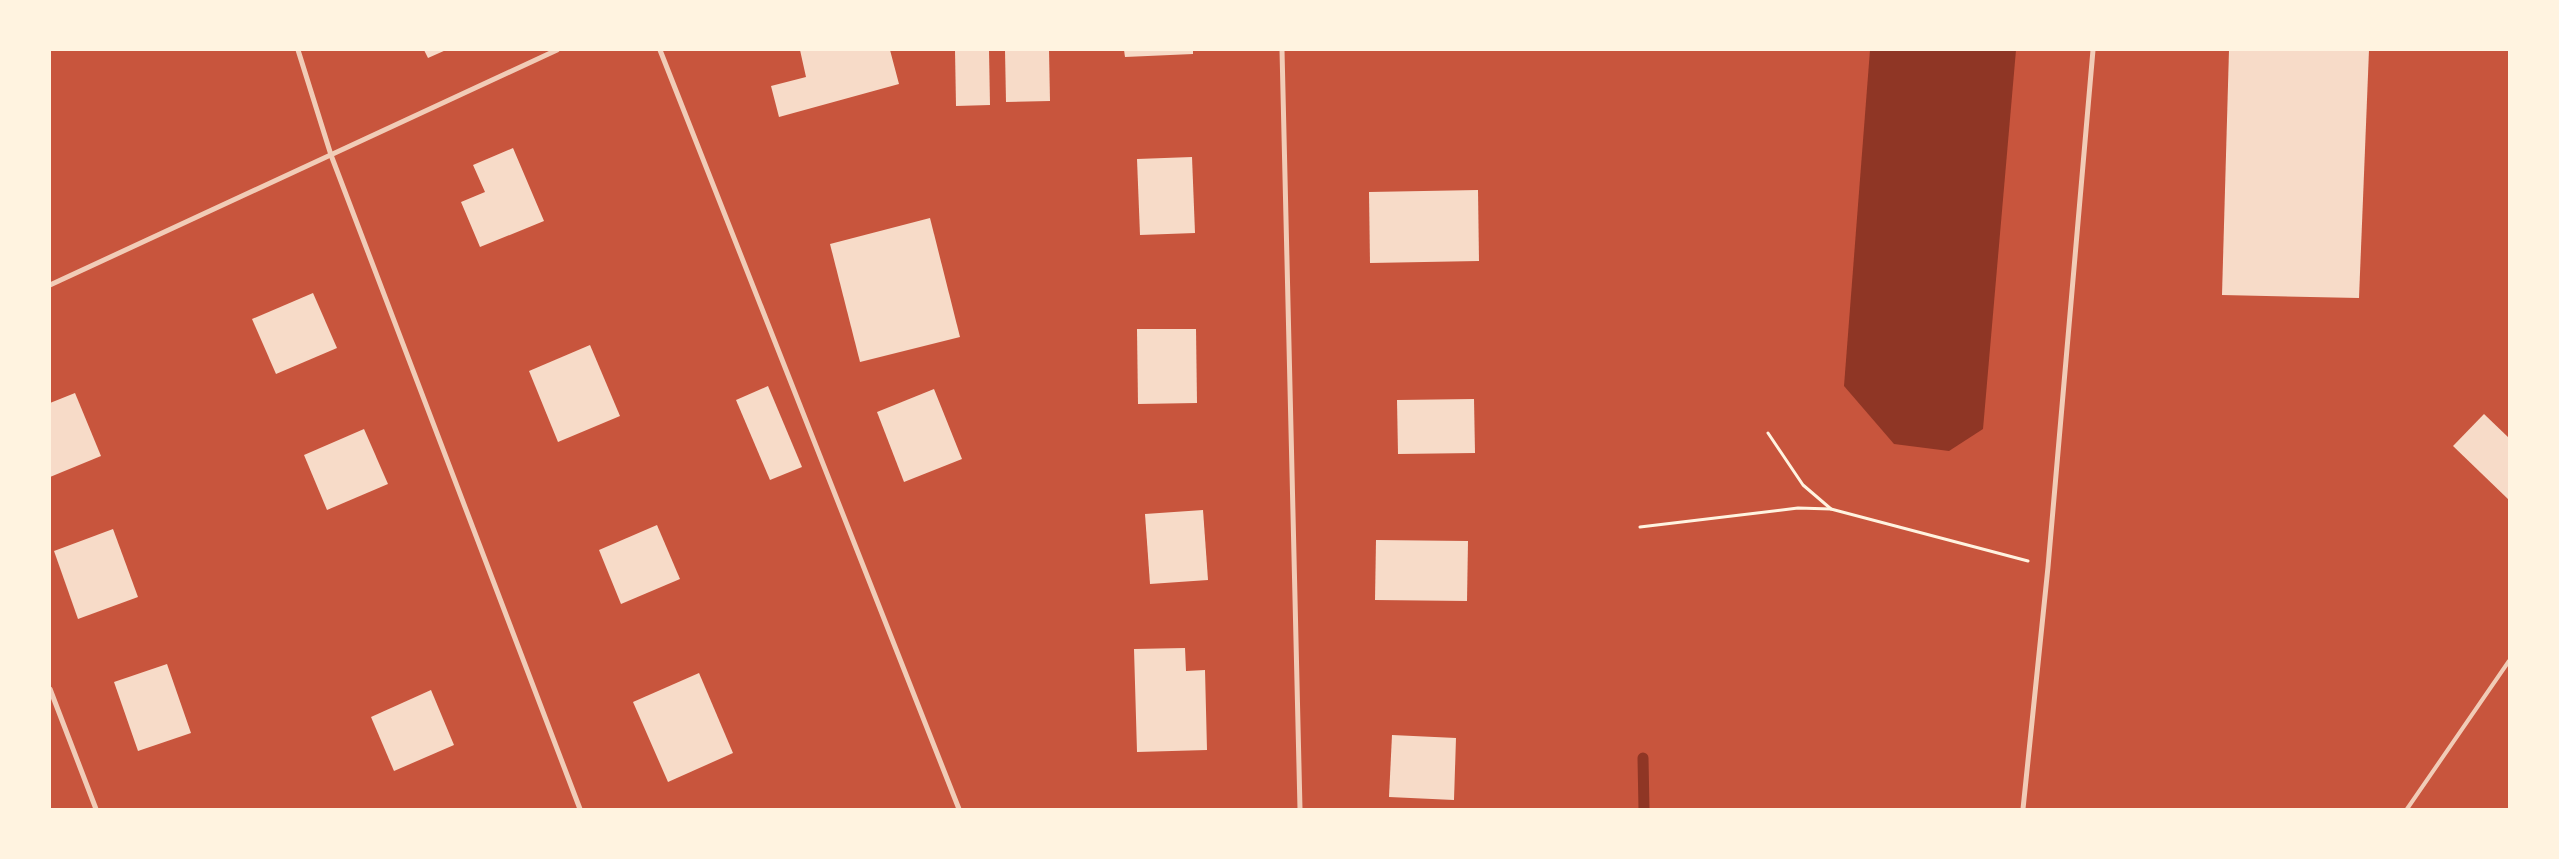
<svg xmlns="http://www.w3.org/2000/svg" width="2559" height="859" viewBox="0 0 2559 859" font-family="'Open Sans',sans-serif">
<style>
.water{fill:#8f3625}
.lines{fill:none;stroke-linecap:round;stroke-linejoin:round}
.stream{stroke:#8f3625;stroke-width:11}
.building{fill:#f7dbc8}
.path{stroke:#fff3e0;stroke-width:3}
.service{stroke:#f1ccb7;stroke-width:4}
.minor{stroke:#f1ccb7;stroke-width:5}
</style>
<rect width="100%" height="100%" fill="#c8553d"/>
<path class="water" d="M1870,50H2016L1983,429L1949,451L1894,444L1844,386Z"/>
<g class="lines">
<path class="stream" d="M1643,758L1644,809"/>
</g>
<g class="building">
<path d="M424,50H446L428,58Z"/>
<path d="M800,50H890L899,84L779,117L771,86L806,77Z"/>
<path d="M955,50H989L990,105L956,106Z"/>
<path d="M1005,50H1049L1050,101L1006,102Z"/>
<path d="M1124,50H1193V54L1125,57Z"/>
<path d="M2229,50H2369L2359,298L2222,295Z"/>
<path d="M513,148L544,221L480,247L461,202L485,192L473,165Z"/>
<path d="M1192,157L1195,233L1140,235L1137,159Z"/>
<path d="M1478,190L1479,261L1370,263L1369,192Z"/>
<path d="M930,218L960,337L860,362L830,244Z"/>
<path d="M313,293L337,348L276,374L252,319Z"/>
<path d="M1137,329H1196L1197,403L1138,404Z"/>
<path d="M590,345L620,416L558,442L529,371Z"/>
<path d="M768,386L802,467L770,480L736,400Z"/>
<path d="M934,389L962,459L904,482L877,412Z"/>
<path d="M75,393L101,456L50,477V403Z"/>
<path d="M1474,399L1475,453L1398,454L1397,400Z"/>
<path d="M2484,414L2509,438V500L2453,446Z"/>
<path d="M364,429L388,484L327,510L304,455Z"/>
<path d="M1203,510L1208,580L1150,584L1145,514Z"/>
<path d="M657,525L680,579L621,604L599,550Z"/>
<path d="M113,529L138,597L78,619L54,551Z"/>
<path d="M1376,540L1468,541L1467,601L1375,600Z"/>
<path d="M1185,648L1186,671L1205,670L1207,750L1137,752L1134,649Z"/>
<path d="M167,664L191,733L138,751L114,682Z"/>
<path d="M699,673L733,753L668,782L633,702Z"/>
<path d="M431,690L454,745L394,771L371,717Z"/>
<path d="M1392,735L1456,738L1454,800L1389,797Z"/>
</g>
<g class="lines">
<g class="path">
<path d="M1768,433L1803,485L1831,509"/>
<path d="M1640,527L1798,508L1831,509L2028,561"/>
</g>
<path class="service" d="M2407,809L2509,661"/>
<g class="minor">
<path d="M298,50L331,155L580,809"/>
<path d="M660,50L959,809"/>
<path d="M1282,50L1300,809"/>
<path d="M50,285L557,50"/>
<path d="M50,689L96,809"/>
<path d="M2023,809L2048,567L2093,50"/>
</g>
</g>
<rect width="2559" height="859" fill="none" stroke="#fff3e0" stroke-width="102"/>
</svg>
